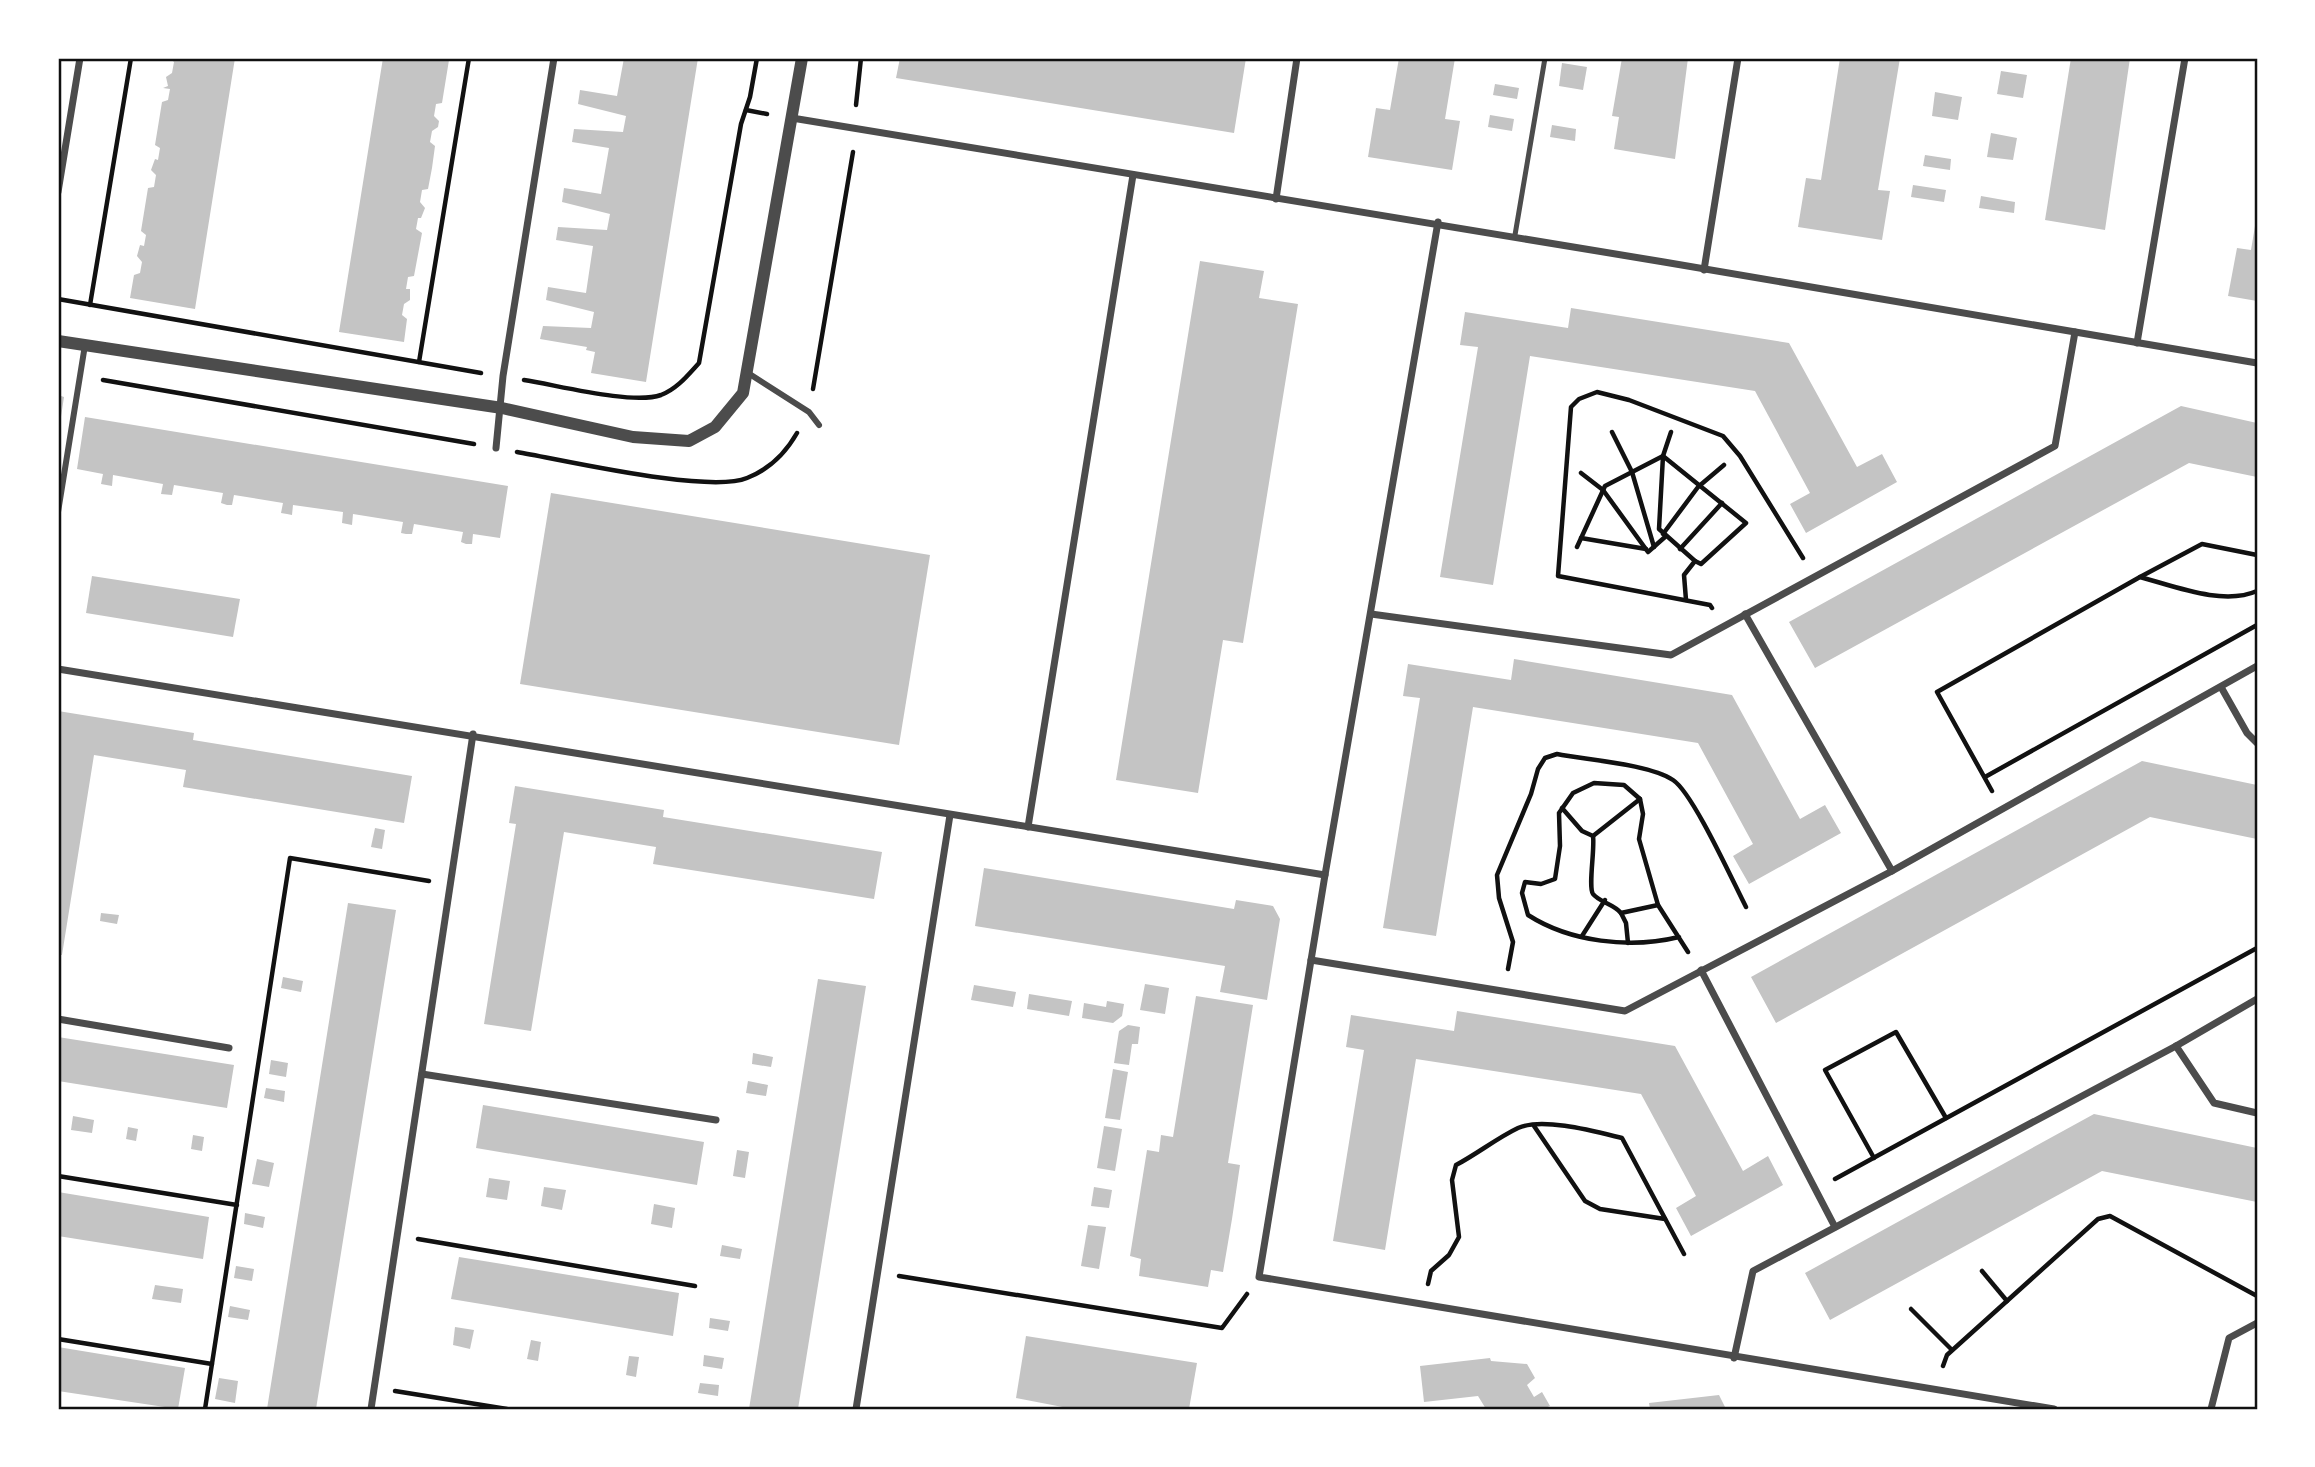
<svg xmlns="http://www.w3.org/2000/svg" width="2315" height="1467" viewBox="0 0 2315 1467" font-family="Montserrat,sans-serif">
<style>
.building{fill:#c4c4c4}
.lines{fill:none;stroke-linecap:round;stroke-linejoin:round}
.path{stroke:#111;stroke-width:4.5}
.service{stroke:#4c4c4c;stroke-width:5}
.pedestrian{stroke:#4c4c4c;stroke-width:6}
.minor{stroke:#4c4c4c;stroke-width:7}
.tertiary{stroke:#4c4c4c;stroke-width:12}
.neatline{fill:none;stroke:#111;stroke-width:2.5}
</style>
<rect width="100%" height="100%" fill="#fff"/>
<g class="building">
<path d="M170,58H235L195,309L130,298L134,275L140,273L142,262L137,256L140,245L144,246L146,235L141,231L148,188L154,187L156,175L151,170L155,159L158,160L160,148L155,145L162,102L168,100L170,89L163,88L168,86L166,77L172,73L174,62Z"/>
<path d="M383,58L449,60L442,103L436,104L434,116L439,121L438,127L432,131L430,142L435,146L432,168L428,189L422,190L420,202L425,208L421,218H418L416,229L422,233L414,276L408,277L406,289H410V300L404,304L402,315L407,319L404,342L339,332Z"/>
<path d="M624,58H698L646,382L591,373L595,352L586,350L587,347L540,339L543,326L591,328L594,312L546,300L548,287L586,293L593,246L556,240L558,227L607,230L610,214L562,202L564,188L601,194L609,148L572,142L574,129L623,132L626,116L578,104L580,90L617,96Z"/>
<path d="M900,58H1246L1234,133L896,78Z"/>
<path d="M1399,58H1455L1445,119L1460,121L1452,170L1368,157L1376,108L1390,110Z"/>
<path d="M1622,58H1688L1675,159L1614,149L1619,117L1612,116Z"/>
<path d="M1840,58H1900L1878,190L1890,191L1882,240L1798,227L1806,178L1821,180Z"/>
<path d="M2071,58H2130L2105,230L2045,220Z"/>
<path d="M1562,63L1587,67L1583,90L1559,86Z"/>
<path d="M2001,71L2027,75L2023,98L1997,94Z"/>
<path d="M1495,84L1519,88L1517,99L1493,95Z"/>
<path d="M1935,92L1962,97L1958,120L1932,116Z"/>
<path d="M1490,115L1514,119L1512,131L1488,127Z"/>
<path d="M1552,125L1576,129L1575,141L1550,137Z"/>
<path d="M1991,133L2017,138L2013,160L1987,157Z"/>
<path d="M1925,155L1951,159L1950,170L1923,166Z"/>
<path d="M1913,185L1946,190L1944,202L1911,197Z"/>
<path d="M1981,196L2015,202L2014,213L1979,208Z"/>
<path d="M2256,220H2257V301L2228,296L2237,248L2251,250Z"/>
<path d="M1200,261L1264,271L1259,298L1298,304L1243,643L1223,640L1198,793L1116,780Z"/>
<path d="M1571,308L1789,343L1857,467L1882,454L1897,482L1806,533L1790,504L1810,493L1755,391L1530,356L1493,585L1440,577L1478,347L1460,345L1465,312L1568,328Z"/>
<path d="M58,395L64,397L59,430H58Z"/>
<path d="M2181,406L2257,423V477L2189,463L1815,668L1789,622Z"/>
<path d="M85,417L508,486L500,538L473,534L472,544H466L461,542L463,532L414,524L412,534H406L401,533L403,522L353,514L352,525L342,523L343,512L293,505L292,515L287,514L281,513L283,503L234,495L232,505H227L221,503L223,493L174,485L172,495L161,494L163,484L113,475L112,486L101,484L103,474L77,469Z"/>
<path d="M551,493L930,555L899,745L520,684Z"/>
<path d="M92,576L240,599L233,637L86,613Z"/>
<path d="M1514,659L1732,695L1800,819L1825,805L1841,833L1749,884L1733,856L1753,844L1698,743L1473,707L1436,936L1383,928L1420,698L1403,696L1408,664L1511,680Z"/>
<path d="M58,711L194,733L193,740L412,776L404,823L183,787L186,770L94,755L62,955H58Z"/>
<path d="M2142,761L2257,785V839L2150,817L1776,1023L1751,977Z"/>
<path d="M515,786L664,810L663,817L882,852L874,899L653,864L656,847L564,832L531,1031L484,1024L516,824L509,823Z"/>
<path d="M375,828L385,830L382,849L371,847Z"/>
<path d="M984,868L1234,909L1236,900L1273,906L1280,919L1267,1000L1220,992L1225,966L975,926Z"/>
<path d="M348,903L396,910L387,966L316,1409H267Z"/>
<path d="M101,913L119,915L117,924L100,921Z"/>
<path d="M283,977L303,981L301,992L281,988Z"/>
<path d="M818,979L866,986L844,1124L798,1409H749Z"/>
<path d="M1145,984L1169,988L1165,1014L1140,1010Z"/>
<path d="M974,985L1016,992L1013,1007L971,1000Z"/>
<path d="M1029,994L1072,1001L1069,1016L1027,1009Z"/>
<path d="M1196,996L1253,1005L1228,1163L1240,1165L1232,1219L1223,1272L1211,1270L1208,1287L1139,1276L1141,1259L1130,1256L1147,1150L1159,1152L1161,1135L1173,1137Z"/>
<path d="M1107,1001L1124,1004L1122,1016L1113,1023L1082,1018L1084,1003L1106,1007Z"/>
<path d="M1457,1011L1675,1046L1743,1171L1768,1156L1783,1185L1691,1236L1676,1208L1696,1196L1641,1094L1416,1059L1385,1250L1333,1241L1364,1050L1346,1047L1351,1015L1454,1031Z"/>
<path d="M1128,1025L1140,1027L1138,1044H1132L1129,1065L1114,1063L1119,1031Z"/>
<path d="M58,1037L234,1065L227,1108L58,1081Z"/>
<path d="M753,1053L773,1057L771,1067L752,1064Z"/>
<path d="M271,1060L288,1063L286,1077L269,1074Z"/>
<path d="M1113,1069L1128,1072L1120,1120L1105,1118Z"/>
<path d="M748,1081L768,1085L766,1096L746,1093Z"/>
<path d="M266,1088L285,1091L284,1102L264,1098Z"/>
<path d="M483,1105L704,1142L697,1185L476,1148Z"/>
<path d="M2094,1114L2257,1148V1202L2102,1171L1830,1320L1805,1273Z"/>
<path d="M73,1116L94,1120L92,1133L71,1130Z"/>
<path d="M1104,1126L1122,1129L1115,1171L1097,1168Z"/>
<path d="M128,1127L138,1129L136,1141L126,1139Z"/>
<path d="M193,1135L204,1137L202,1151L191,1149Z"/>
<path d="M737,1150L749,1152L745,1178L733,1176Z"/>
<path d="M257,1159L274,1163L269,1187L252,1184Z"/>
<path d="M489,1178L510,1181L507,1200L486,1197Z"/>
<path d="M544,1187L566,1190L562,1210L541,1206Z"/>
<path d="M1094,1187L1112,1190L1109,1208L1091,1206Z"/>
<path d="M58,1192L209,1217L203,1259L58,1236Z"/>
<path d="M654,1204L675,1208L672,1228L651,1224Z"/>
<path d="M245,1213L265,1217L263,1228L244,1224Z"/>
<path d="M1088,1225L1106,1227L1099,1269L1081,1266Z"/>
<path d="M722,1245L742,1249L740,1259L720,1256Z"/>
<path d="M459,1257L679,1293L673,1336L451,1299Z"/>
<path d="M236,1266L254,1269L252,1281L234,1278Z"/>
<path d="M155,1285L183,1289L181,1303L152,1299Z"/>
<path d="M230,1306L250,1310L248,1320L228,1317Z"/>
<path d="M710,1318L730,1321L728,1331L709,1328Z"/>
<path d="M455,1327L474,1330L470,1349L453,1345Z"/>
<path d="M1026,1336L1197,1363L1189,1409H1073L1016,1398Z"/>
<path d="M531,1340L541,1342L538,1361L527,1359Z"/>
<path d="M58,1347L185,1368L178,1409L58,1391Z"/>
<path d="M704,1355L724,1358L722,1369L703,1366Z"/>
<path d="M629,1356L639,1357L636,1377L626,1375Z"/>
<path d="M1490,1358L1491,1361L1527,1364L1535,1378L1527,1385L1534,1397L1542,1392L1550,1406L1543,1409H1486L1478,1396L1424,1402L1420,1366Z"/>
<path d="M219,1378L238,1381L235,1403L215,1399Z"/>
<path d="M700,1383L719,1385L718,1396L698,1393Z"/>
<path d="M1719,1395L1726,1409H1650L1649,1403Z"/>
</g>
<g class="lines">
<g class="path">
<path d="M856,105L861,58"/>
<path d="M746,110L767,114"/>
<path d="M58,299L481,373"/>
<path d="M90,305L131,58"/>
<path d="M419,362L469,58"/>
<path d="M103,380L474,444"/>
<path d="M524,380C557,385 632,405 661,395C677,389 688,375 699,363L741,124L750,97L757,58"/>
<path d="M813,389L853,152"/>
<path d="M1612,432L1632,472L1654,547"/>
<path d="M1671,432L1663,456L1659,529L1695,561L1684,575L1686,600"/>
<path d="M517,452C564,460 709,494 747,478C770,469 785,454 797,433"/>
<path d="M1581,473L1603,490L1648,552L1665,537"/>
<path d="M1663,534L1698,487L1724,465"/>
<path d="M1581,538L1646,549"/>
<path d="M1577,547L1605,486L1663,456L1746,523L1701,564L1695,561"/>
<path d="M1680,549L1722,503"/>
<path d="M2140,577L2202,544L2257,555"/>
<path d="M1712,608L1710,605L1558,576L1571,407L1579,399L1597,392L1629,400L1723,436L1740,456L1803,558"/>
<path d="M1985,777L2257,625"/>
<path d="M1992,791L1937,692L2140,577C2174,586 2223,606 2257,591"/>
<path d="M1562,808L1582,831L1593,836L1640,799"/>
<path d="M1593,836C1595,849 1588,887 1593,894C1599,902 1614,904 1621,913L1658,905"/>
<path d="M1621,913L1626,923L1628,943"/>
<path d="M1582,936L1605,900"/>
<path d="M1679,937C1630,949 1570,942 1528,915L1522,893L1525,882L1541,884L1555,879L1560,846L1559,813L1573,793L1594,783L1624,785L1640,799L1643,814L1639,839L1658,905L1688,952"/>
<path d="M1508,969L1513,942L1499,898L1497,875L1531,794L1538,769L1545,758L1557,754C1587,760 1649,764 1673,780C1693,793 1733,882 1746,907"/>
<path d="M1534,1126L1585,1201L1600,1209L1665,1219"/>
<path d="M1874,1158L1825,1070L1896,1032L1946,1118"/>
<path d="M58,1176L237,1205"/>
<path d="M1835,1179L2257,948"/>
<path d="M418,1239L695,1286"/>
<path d="M1982,1271L2007,1301"/>
<path d="M899,1276L1222,1328L1247,1294"/>
<path d="M1428,1284L1431,1271L1449,1255L1459,1237L1452,1180L1456,1165C1477,1154 1497,1138 1518,1128C1543,1117 1597,1132 1622,1138L1684,1254"/>
<path d="M1911,1309L1952,1350"/>
<path d="M58,1339L212,1364"/>
<path d="M1943,1366L1947,1355L2098,1219L2110,1216L2257,1296"/>
<path d="M395,1391L507,1409"/>
<path d="M205,1409L290,858L429,881"/>
</g>
<path class="service" d="M1515,235L1545,58"/>
<g class="pedestrian">
<path d="M748,373L809,412L819,425"/>
<path d="M58,512L85,345"/>
</g>
<g class="minor">
<path d="M792,118C1281,197 1769,279 2257,363"/>
<path d="M58,192L80,58"/>
<path d="M1276,199L1297,58"/>
<path d="M1438,222L1325,875L1259,1277L2054,1409"/>
<path d="M1704,270L1738,58"/>
<path d="M2137,343L2185,58"/>
<path d="M496,448L503,376L554,58"/>
<path d="M1371,614L1671,655L2055,446L2075,332"/>
<path d="M1745,614L1892,871"/>
<path d="M58,669L1325,875"/>
<path d="M2221,687L2247,733L2257,743"/>
<path d="M1028,827L1133,175"/>
<path d="M1311,960L1625,1011L1892,871L2257,666"/>
<path d="M1701,970L1835,1227"/>
<path d="M58,1019L229,1048"/>
<path d="M2176,1046L2214,1103L2257,1113"/>
<path d="M422,1074L716,1120"/>
<path d="M1734,1358L1753,1271L2176,1046L2257,999"/>
<path d="M371,1409L473,734"/>
<path d="M856,1409L950,815"/>
<path d="M2211,1409L2229,1338L2257,1323"/>
</g>
<path class="tertiary" d="M58,341L502,408L633,437L689,441L715,427L743,393L802,58"/>
</g>
<rect width="2315" height="1467" fill="none" stroke="#ffffff" stroke-width="119"/>
<rect x="60" y="60" width="2196" height="1348" class="neatline"/>
</svg>
